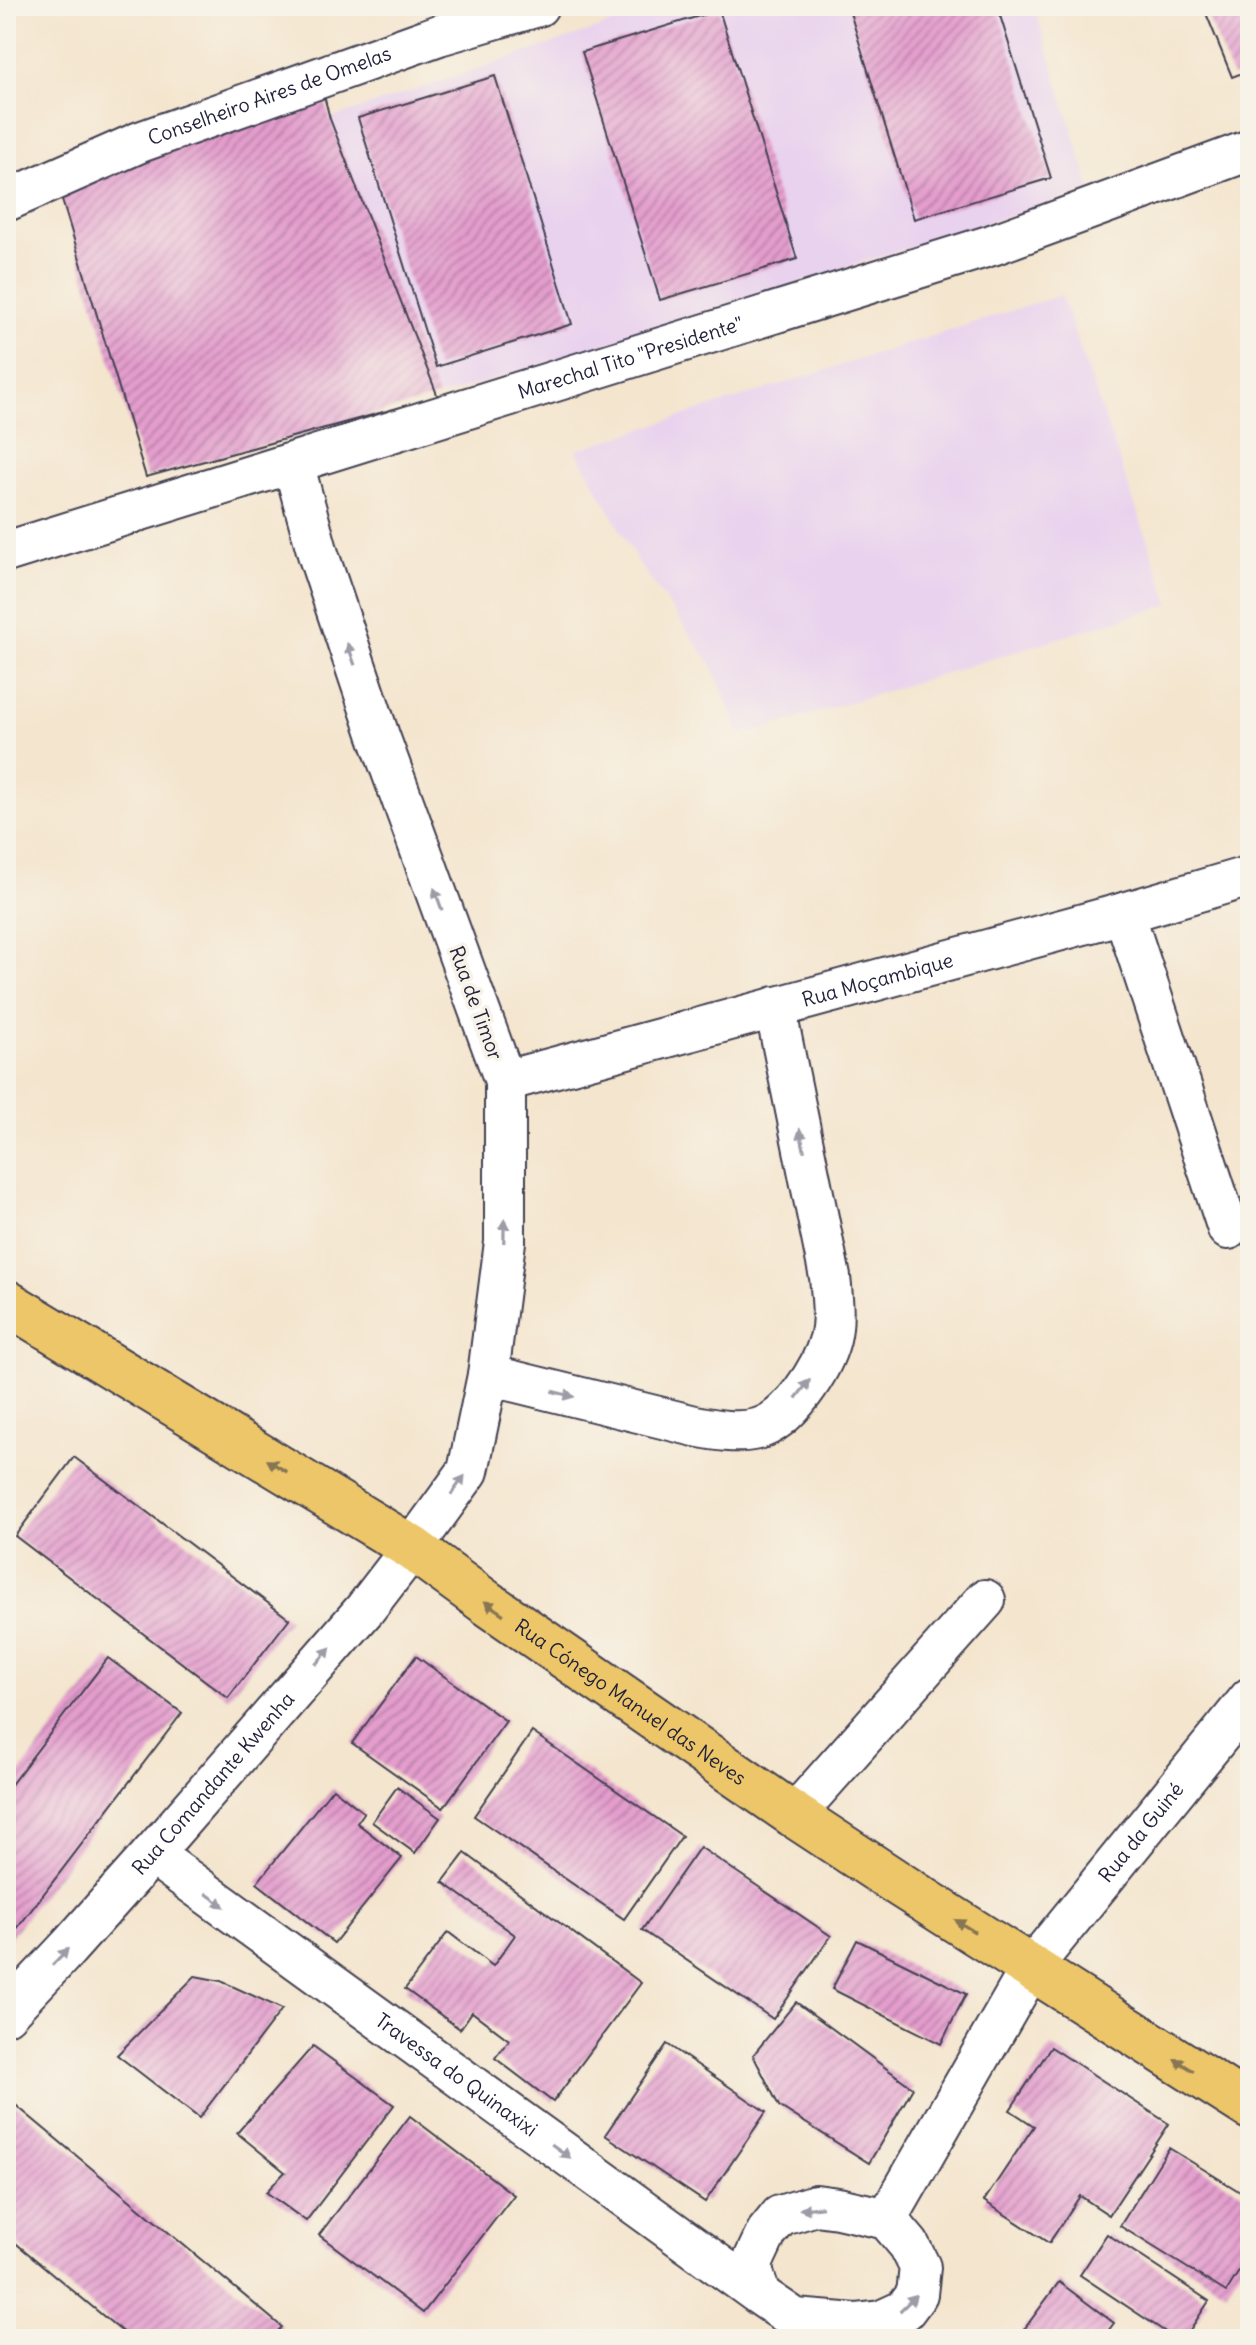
<svg xmlns="http://www.w3.org/2000/svg" width="1256" height="2345" viewBox="0 0 1256 2345" font-family="Delius,sans-serif">
<style>
.built{fill:#e9d2ee}
.building{fill:url(#building-hatch)}
.lines{fill:none;stroke-linecap:round;stroke-linejoin:round}
.minor-casing{stroke:#423f51;stroke-width:44}
.major-casing{stroke:#423f51;stroke-width:48}
.minor{stroke:#fff;stroke-width:40}
.major{stroke:#ecc669;stroke-width:44}
.oneway{fill:#9c9ca7}
.oneway2{fill:#877452}
.labels{text-anchor:middle;stroke-width:7;stroke-linejoin:round;paint-order:stroke}
.street-label{font-size:20px;fill:#22223b;stroke:#f7f3e8}
</style>
<defs>
<pattern id="building-hatch" width="6" height="6" patternUnits="userSpaceOnUse" patternTransform="scale(2)"><rect width="6" height="6" fill="#e49dcd"/><path d="M-1 1l2-2M0 6l6-6M5 7l2-2" fill="none" stroke="#b880a8"/></pattern>
</defs>
<rect width="100%" height="100%" fill="#f7f3e8"/>
<filter id="ink" filterUnits="userSpaceOnUse"><feTurbulence type="fractalNoise" baseFrequency=".0125" numOctaves="2"/><feDisplacementMap in="SourceGraphic" scale="16" xChannelSelector="R" yChannelSelector="G"/><feConvolveMatrix kernelMatrix="1 2 1 2 8 2 1 2 1" color-interpolation-filters="sRGB"/></filter>
<filter id="wash" filterUnits="userSpaceOnUse"><feTurbulence type="fractalNoise" baseFrequency=".006" numOctaves="4" result="noise"/><feDisplacementMap in="SourceGraphic" scale="32" xChannelSelector="R" yChannelSelector="G"/><feGaussianBlur stdDeviation="1.8" result="paint"/><feColorMatrix in="noise" values="0 0 0 0 0 0 0 0 0 0 0 0 0 0 0 0 0 1.4 0 .05"/><feComposite in="paint" operator="in"/></filter>
<g filter="url(#wash)">
<rect width="100%" height="100%" fill="#f4e5ce"/>
<g class="built">
<path d="M664,6H1034L1091,190L438,397L330,119Z"/>
<path d="M1061,295L1170,604L740,736L712,665L638,562L576,450Z"/>
</g>
<g id="blocks">
<g class="building">
<path d="M848,6H997L1051,178L914,219Z"/>
<path d="M1203,6H1250V70L1232,77Z"/>
<path d="M719,10L797,259L660,300L582,52Z"/>
<path d="M495,76L572,324L436,367L358,118Z"/>
<path d="M320,80L330,119L438,397L146,477L59,190Z"/>
<path d="M74,1457L289,1619L228,1698L15,1536Z"/>
<path d="M416,1656L506,1721L443,1808L352,1743Z"/>
<path d="M108,1658L182,1713L6,1943V1791Z"/>
<path d="M532,1732L682,1836L624,1919L474,1816Z"/>
<path d="M397,1787L440,1818L415,1853L372,1822Z"/>
<path d="M333,1788L364,1813L357,1823L402,1858L334,1943L257,1883Z"/>
<path d="M700,1847L831,1936L773,2019L642,1930Z"/>
<path d="M465,1853L641,1983L553,2102L495,2058L509,2040L472,2012L460,2029L405,1989L448,1932L493,1966L515,1935L443,1882Z"/>
<path d="M857,1940L966,1994L941,2044L832,1989Z"/>
<path d="M195,1976L221,1981L282,2009L199,2118L117,2055Z"/>
<path d="M796,2002L913,2088L869,2163L779,2106L753,2055Z"/>
<path d="M667,2044L766,2112L705,2202L605,2135Z"/>
<path d="M313,2046L394,2105L306,2221L266,2192L285,2172L237,2133Z"/>
<path d="M1051,2047L1169,2124L1109,2215L1080,2196L1049,2243L984,2201L1034,2126L1010,2110Z"/>
<path d="M6,2097L282,2327L271,2339H131L6,2235Z"/>
<path d="M410,2116L514,2195L423,2313L319,2235Z"/>
<path d="M1169,2148L1250,2198V2254L1226,2292L1120,2226Z"/>
<path d="M1107,2234L1209,2301L1184,2339H1176L1080,2275Z"/>
<path d="M1059,2282L1114,2323L1102,2339H1017Z"/>
</g>
</g>
</g>
<g filter="url(#ink)">
<use href="#blocks" fill-opacity="0" stroke="#423f51" stroke-width="2"/>
<g class="lines">
<g class="minor-casing">
<g id="minor">
<path id="s1" d="M6,201L140,142L439,35L538,6"/>
<path id="s2" d="M6,552L992,245L1250,150"/>
<path d="M1124,913L1228,1229"/>
<path id="s3" d="M505,1081L1124,913L1250,876"/>
<path d="M488,1375L695,1426C716,1430 737,1434 757,1429C789,1421 822,1369 830,1339C835,1319 832,1297 830,1277L775,1007"/>
<path d="M794,1815L985,1600"/>
<path id="s4" d="M152,1854L760,2295L795,2319L856,2324L881,2321L905,2310L917,2294L920,2267L909,2245L887,2219L838,2208L816,2205L780,2216L767,2232L751,2266L760,2295"/>
<path id="s5" d="M6,2014L68,1948L152,1854L365,1609L412,1548L468,1471L488,1375L505,1242V1081L379,736L318,554L293,463"/>
<path id="s6" d="M887,2219L1031,1968L1250,1698"/>
</g>
</g>
<g class="major-casing">
<g id="major">
<path id="s7" d="M6,1302L412,1548L487,1603L794,1815L902,1886L1250,2107"/>
</g>
</g>
<use href="#minor" class="minor"/>
<use href="#major" class="major"/>
</g>
<defs><path id="oneway-solid" d="M-6-.8H1V-3.2L6.5 0L1 3.2V.8H-6Z" transform="scale(2)"/></defs>
<g class="oneway">
<use href="#oneway-solid" transform="translate(351 654) rotate(-109)"/>
<use href="#oneway-solid" transform="translate(438 899) rotate(-110)"/>
<use href="#oneway-solid" transform="translate(802 1140) rotate(-102)"/>
<use href="#oneway-solid" transform="translate(504 1231) rotate(-89)"/>
<use href="#oneway-solid" transform="translate(803 1389) rotate(-53)"/>
<use href="#oneway-solid" transform="translate(563 1394) rotate(14)"/>
<use href="#oneway-solid" transform="translate(458 1485) rotate(-54)"/>
<use href="#oneway-solid" transform="translate(323 1656) rotate(-49)"/>
<use href="#oneway-solid" transform="translate(215 1900) rotate(36)"/>
<use href="#oneway-solid" transform="translate(60 1957) rotate(-46)"/>
<use href="#oneway-solid" transform="translate(561 2151) rotate(36)"/>
<use href="#oneway-solid" transform="translate(811 2208) rotate(173)"/>
<use href="#oneway-solid" transform="translate(908 2303) rotate(-45)"/>
</g>
<g class="oneway2">
<use href="#oneway-solid" transform="translate(277 1466) rotate(-149)"/>
<use href="#oneway-solid" transform="translate(494 1608) rotate(-145)"/>
<use href="#oneway-solid" transform="translate(965 1926) rotate(-148)"/>
<use href="#oneway-solid" transform="translate(1184 2065) rotate(-148)"/>
</g>
</g>
<g class="labels">
<g class="street-label">
<text dy="7" stroke="none"><textPath href="#s1" startOffset="284">Conselheiro Aires de Omelas</textPath></text>
<text dy="7" stroke="none"><textPath href="#s2" startOffset="654">Marechal Tito "Presidente"</textPath></text>
<text dy="7" stroke="none"><textPath href="#s3" startOffset="386">Rua Moçambique</textPath></text>
<text transform="translate(476 1003) rotate(70)" y="7">Rua de Timor</text>
<text dy="7" stroke="none"><textPath href="#s7" startOffset="742">Rua Cónego Manuel das Neves</textPath></text>
<text dy="7" stroke="none"><textPath href="#s5" startOffset="310">Rua Comandante Kwenha</textPath></text>
<text dy="7" stroke="none"><textPath href="#s6" startOffset="464">Rua da Guiné</textPath></text>
<text dy="7" stroke="none"><textPath href="#s4" startOffset="376">Travessa do Quinaxixi</textPath></text>
</g>
</g>
<rect width="1256" height="2345" fill="none" stroke="#f7f3e8" stroke-width="32"/>
</svg>
